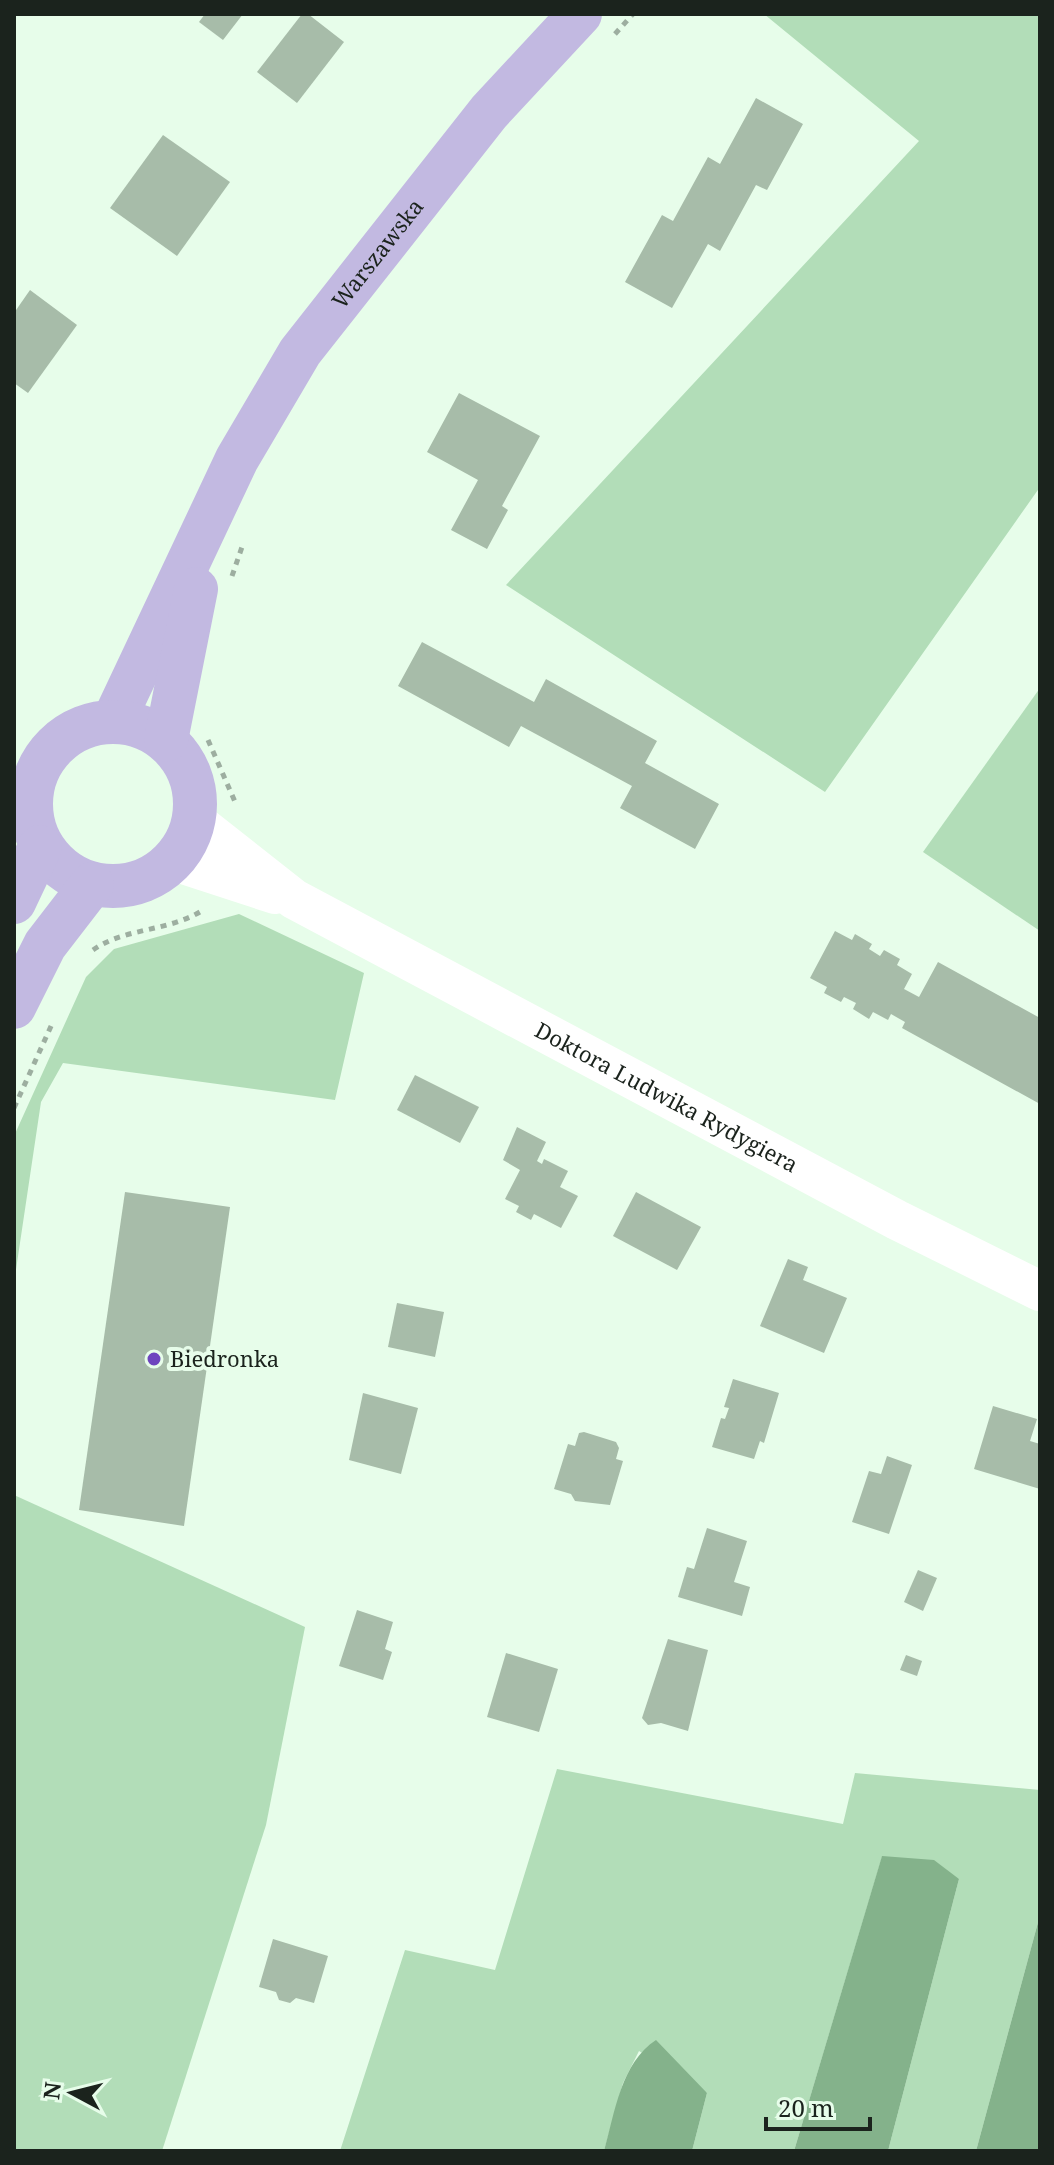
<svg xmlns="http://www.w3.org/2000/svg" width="1054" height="2165" viewBox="0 0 1054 2165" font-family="'Noto Serif',serif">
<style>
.green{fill:#b2ddb8}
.water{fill:#84b28b}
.building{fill:#a7bca9}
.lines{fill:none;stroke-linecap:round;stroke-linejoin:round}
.path{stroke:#9daea0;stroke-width:5;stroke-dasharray:6 6;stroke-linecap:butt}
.minor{stroke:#fff;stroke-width:40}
.major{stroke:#c2b9e1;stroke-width:44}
.poi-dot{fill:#6e45be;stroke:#e7fdea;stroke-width:3}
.labels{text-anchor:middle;stroke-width:8;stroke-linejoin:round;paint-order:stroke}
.street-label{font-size:22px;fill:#1b231d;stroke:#e7fdea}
.poi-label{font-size:22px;fill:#1b231d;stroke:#e7fdea;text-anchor:start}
</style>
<rect width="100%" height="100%" fill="#e7fdea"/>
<g class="green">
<path d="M764,14H1040V487L825,792L506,585L919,141Z"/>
<path d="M1040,688V931L923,852Z"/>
<path d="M239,914L364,973L335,1100L63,1063L41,1102L14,1283V1136L86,977L114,949Z"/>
<path d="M14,1495L305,1627L266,1825L162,2151H14Z"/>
<path d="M557,1769L843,1824L855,1773L1040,1790V1915L976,2151H888L959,1879L882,1857L794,2151H692L707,2093L639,2051L623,2083L604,2151H340L405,1950L495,1970Z"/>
</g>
<g class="water">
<path d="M882,1856L934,1860L959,1879L888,2151H794Z"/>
<path d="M1040,1915V2151H976Z"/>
<path d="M656,2040L707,2093L692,2151H604C615,2112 621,2063 656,2040Z"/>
</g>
<g class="building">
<path d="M205,14H243L223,40L199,22Z"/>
<path d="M302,14H308L344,42L297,103L257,72Z"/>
<path d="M756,98L803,124L767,190L756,185L720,251L708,244L672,308L625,282L662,215L673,221L708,157L720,164Z"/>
<path d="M163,135L230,182L177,256L110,208Z"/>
<path d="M30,290L77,325L28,393L14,383V313Z"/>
<path d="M459,393L540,436L502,506L508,510L487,549L451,530L478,480L427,452Z"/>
<path d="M422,642L534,702L546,679L657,741L645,763L719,804L695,849L620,808L632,786L521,726L509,747L398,686Z"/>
<path d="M835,931L852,940L855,934L872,944L869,949L880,956L884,950L900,959L897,965L912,974L904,989L919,997L938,962L1040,1018V1104L902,1028L905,1022L891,1014L888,1020L873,1012L869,1019L853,1009L856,1003L844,997L841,1002L824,993L827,987L810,978Z"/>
<path d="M415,1075L479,1107L460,1143L397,1110Z"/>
<path d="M517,1127L546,1142L537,1161L542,1164L544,1159L568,1171L560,1187L578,1196L561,1228L534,1214L531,1220L516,1212L519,1206L505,1199L520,1170L503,1160Z"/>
<path d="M125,1192L230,1207L184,1526L79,1510Z"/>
<path d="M636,1192L701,1227L677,1270L613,1236Z"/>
<path d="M788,1259L808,1267L803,1280L847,1298L824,1353L760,1326Z"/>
<path d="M397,1303L444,1312L435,1357L388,1347Z"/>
<path d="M733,1379L779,1393L764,1443L760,1441L754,1459L712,1447L721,1418L725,1419L729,1408L724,1407Z"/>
<path d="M363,1393L418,1408L401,1474L349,1460Z"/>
<path d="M993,1406L1037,1419L1030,1441L1040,1444V1489L974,1469Z"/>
<path d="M584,1432L616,1442L619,1448L616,1459L623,1461L610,1505L575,1501L571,1494L554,1489L568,1444L575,1446L579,1433Z"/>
<path d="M887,1456L912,1465L889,1534L852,1522L869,1471L881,1474Z"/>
<path d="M707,1528L747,1541L734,1582L750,1587L742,1616L678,1597L687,1567L694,1569Z"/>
<path d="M918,1570L937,1578L923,1611L904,1602Z"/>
<path d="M357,1610L393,1622L385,1649L392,1652L383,1680L339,1666Z"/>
<path d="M668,1639L708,1650L688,1731L661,1723L648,1725L642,1718Z"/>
<path d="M506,1653L558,1669L539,1732L487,1717Z"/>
<path d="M906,1655L922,1661L917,1676L900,1670Z"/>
<path d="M273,1939L328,1956L314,2003L296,1998L290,2003L279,2000L276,1992L259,1987Z"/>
</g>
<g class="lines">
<g class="path">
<path d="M615,34L633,14"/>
<path d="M232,576L242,547"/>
<path d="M208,740L236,804"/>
<path d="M93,950C126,927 169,932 203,910"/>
<path d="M14,1108L52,1024"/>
</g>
<g class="minor">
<path id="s1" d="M195,821L294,899L897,1220L1040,1291"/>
<path d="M174,861L275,894"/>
</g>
<g class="major">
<path id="s2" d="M114,720L237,459L300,352L489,112L580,14"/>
<circle cx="113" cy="804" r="82"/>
<path d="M166,740L196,589"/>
<path d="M14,902L40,847"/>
<path d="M14,1007L45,945L92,884"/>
</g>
</g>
<circle class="poi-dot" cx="154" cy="1359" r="8"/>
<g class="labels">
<g class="street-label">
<text dy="8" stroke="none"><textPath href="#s2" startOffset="538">Warszawska</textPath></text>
<text dy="8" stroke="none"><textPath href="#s1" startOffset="548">Doktora Ludwika Rydygiera</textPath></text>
</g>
<g class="poi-label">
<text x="170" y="1367">Biedronka</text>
</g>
</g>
<rect width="1054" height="2165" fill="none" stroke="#1b231d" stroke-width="32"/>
<g transform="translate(72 2093) rotate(277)" stroke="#e7fdea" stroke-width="6" paint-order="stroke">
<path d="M0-6L14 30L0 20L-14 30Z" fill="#1b231d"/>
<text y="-12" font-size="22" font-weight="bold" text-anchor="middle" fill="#1b231d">N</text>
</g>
<path d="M766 2117v12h104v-12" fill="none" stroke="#1b231d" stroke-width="4"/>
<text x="778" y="2117" font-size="24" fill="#1b231d" stroke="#e7fdea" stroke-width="6" paint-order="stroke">20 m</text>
</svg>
